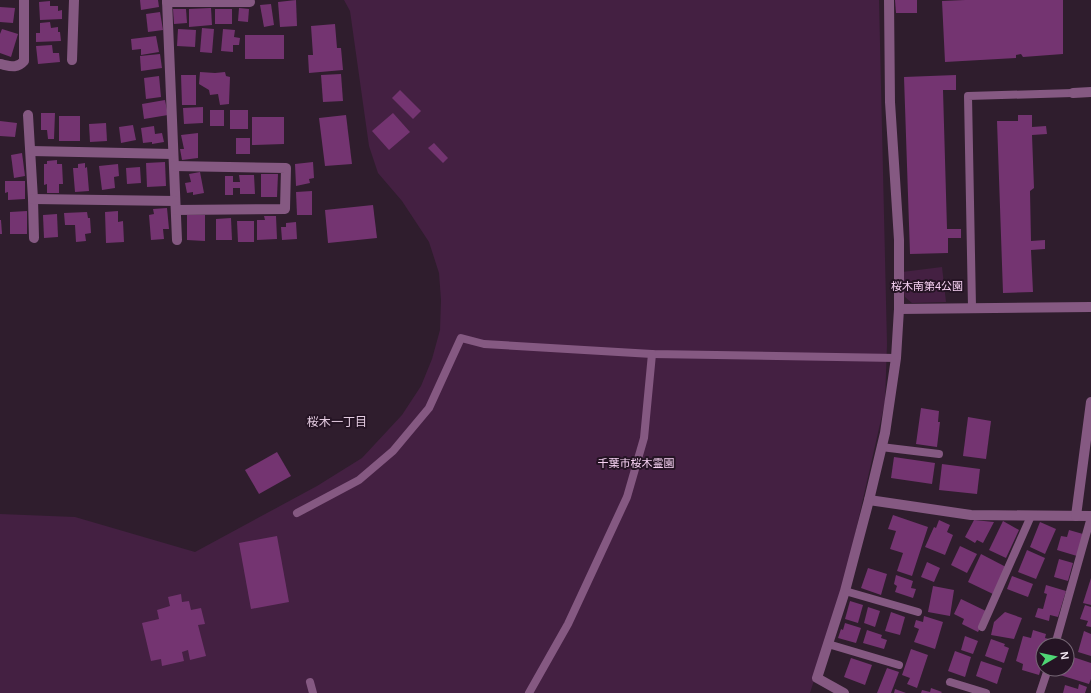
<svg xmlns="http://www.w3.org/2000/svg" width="1091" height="693" viewBox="0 0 1091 693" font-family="Arial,'Noto Sans JP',sans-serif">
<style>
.green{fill:#442042}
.building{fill:#743471}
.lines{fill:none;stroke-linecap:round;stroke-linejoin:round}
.lane{stroke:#855982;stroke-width:8}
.street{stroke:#855982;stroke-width:10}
.labels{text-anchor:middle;stroke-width:4;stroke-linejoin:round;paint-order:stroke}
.park-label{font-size:11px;fill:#f7d2f3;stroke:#251424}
.neighbourhood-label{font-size:12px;fill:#e4cce1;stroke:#251424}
</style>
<rect width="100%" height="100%" fill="#2f1d2d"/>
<g class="green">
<path d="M344,0H879L887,344L885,402L842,592L810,693H0V514L75,517L195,552L317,486L362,458L402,415L421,386L432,359L440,330L441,300L439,273L429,242L402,201L378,173L369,146L350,11Z"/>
<path d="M942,267L946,302L912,303L905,297L902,272Z"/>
</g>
<g class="building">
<path d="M140,0H158L159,7L141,10Z"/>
<path d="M296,0L297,26L280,27L278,2Z"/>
<path d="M895,0H917V13H896Z"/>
<path d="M965,0H1063V54L1023,57L1021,54L1016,55V58L945,62L942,1Z"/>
<path d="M50,1V6H58V11L62,10V19L40,20L39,2Z"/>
<path d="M271,4L274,25L264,27L260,5Z"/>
<path d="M0,7L15,8L13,23L0,22Z"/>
<path d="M211,8L212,25L189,27V9Z"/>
<path d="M239,8L249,9L248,22L238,21Z"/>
<path d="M173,9H186L187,23L174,24Z"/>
<rect x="215" y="9" width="17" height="15"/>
<path d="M160,12L163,30L148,32L146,14Z"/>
<path d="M50,22L51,28L58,27V32H60L61,41L36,42V33H40V23Z"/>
<path d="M335,24L337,48H341L343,70L309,73L308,55H313L311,26Z"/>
<path d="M202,28L214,29L212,53L200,52Z"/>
<path d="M2,29L18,34L11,57L0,53V34Z"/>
<path d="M178,29L196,30L195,47L177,46Z"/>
<path d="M223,29L235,30L234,37L240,38L239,45H233V52L221,51Z"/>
<rect x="245" y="35" width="39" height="24"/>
<path d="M156,36L159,52L141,55V49L132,50L131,39Z"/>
<path d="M52,45L53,53H59L60,62L38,64L36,46Z"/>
<path d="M160,54L162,68L141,71L140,56Z"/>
<path d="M200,72L215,73L225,72L226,76L230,77L229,104L220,105L218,94L210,95L209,90L199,84Z"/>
<path d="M341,74L343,101L323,102L321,75Z"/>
<path d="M181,75H196V105H182Z"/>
<path d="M956,75V90H943L947,229H961V238H948V253L910,254L904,77Z"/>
<path d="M159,76L161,97L146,99L144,78Z"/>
<path d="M400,90L421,111L413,119L392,98Z"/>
<path d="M165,100L168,115L144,119L142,104Z"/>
<path d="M203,107V123L184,124L183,108Z"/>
<rect x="210" y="110" width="14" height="16"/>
<rect x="230" y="110" width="18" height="19"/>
<path d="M41,113H55L54,139H48L47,130H41Z"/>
<path d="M393,113L410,132L389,150L372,131Z"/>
<path d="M346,115L352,164L325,166L319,118Z"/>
<path d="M1018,115H1032V127L1046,126L1047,134L1032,135L1034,188L1030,191L1031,241L1045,240V249L1031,250L1033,292L1003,293L997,121H1018Z"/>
<rect x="59" y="116" width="21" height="25"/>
<path d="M252,117H284V144L252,145Z"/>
<path d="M0,121L17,123L15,137L0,136Z"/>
<path d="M106,123L107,141L90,142L89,124Z"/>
<path d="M133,125L136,140L121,143L119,127Z"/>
<path d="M154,126L155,134L162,133L164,142L152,144V142L143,143L141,128Z"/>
<path d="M198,133V158L182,160L180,149H184L181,135Z"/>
<rect x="236" y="138" width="14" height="16"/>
<path d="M434,143L448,158L443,163L428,148Z"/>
<path d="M22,153L25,176L14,178L11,155Z"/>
<path d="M57,160V164H62L63,184H59V193H47V184L44,185V164H47V161Z"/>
<path d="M165,162L166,186L147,187L146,163Z"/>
<path d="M313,162L314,178L309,179L310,183L296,186L295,164Z"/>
<path d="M85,163V168L87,167L89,191L75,192L73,168H78V164Z"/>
<path d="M118,164L119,176L114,177L115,188L102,190L99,166Z"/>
<path d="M140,167L141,183L127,184L126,168Z"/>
<path d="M200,172L204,193L193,195V192L187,193L185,183L191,182L189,174Z"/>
<path d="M261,174H278L277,197H261Z"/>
<path d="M239,175H254L255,194H240V188H233V195H225V176H233V182H240Z"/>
<path d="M5,181H25V199L8,200V192L5,193Z"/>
<path d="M312,191V215H297L296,192Z"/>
<path d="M373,205L377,238L328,243L325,210Z"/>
<path d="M167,208L169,229H163L164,239L151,240L149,215L154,214L153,209Z"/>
<path d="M27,211V234H10V212Z"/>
<path d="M118,211V222L123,221L124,242L106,243L105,212Z"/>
<path d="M87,212L88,218H90L91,233L85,234L86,241L76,242L75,225H65L64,213Z"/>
<path d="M57,214L58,237L44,238L43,215Z"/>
<path d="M187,215H205V241L187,240Z"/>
<path d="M264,216H276L277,239L257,240V220H265Z"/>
<path d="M231,218L232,240H216V219Z"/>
<path d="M0,220H1L2,234H0Z"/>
<path d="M237,221H254V242H238Z"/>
<path d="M296,222L297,239L282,240L281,227H286V223Z"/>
<path d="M921,408L939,411L938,422H940L937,447L916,444Z"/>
<path d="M968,417L991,421L986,459L963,456Z"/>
<path d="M277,452L291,476L259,494L245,470Z"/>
<path d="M894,457L935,463L932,484L891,478Z"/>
<path d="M942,464L980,469L977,494L939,490Z"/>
<path d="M893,515L928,527L912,576L897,571L903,553L890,549L896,531L888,529Z"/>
<path d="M939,520L950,525L947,532L953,535L945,555L925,547L934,527L936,528Z"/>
<path d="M974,520L994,522L983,543L977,540L975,543L965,537Z"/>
<path d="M1003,521L1019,530L1006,558L989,550Z"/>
<path d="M1040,522L1056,529L1045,554L1030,547Z"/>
<path d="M1069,530L1083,534L1077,556L1057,550L1061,536L1067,537Z"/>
<path d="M277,536L289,602L251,609L239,543Z"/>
<path d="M960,546L977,554L967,573L951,565Z"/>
<path d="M1027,550L1045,558L1036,579L1018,572Z"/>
<path d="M981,554L1006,567L993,594L968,582Z"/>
<path d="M1059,559L1073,563L1068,581L1054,577Z"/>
<path d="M927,562L940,568L934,582L921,577Z"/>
<path d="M868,568L887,574L881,595L861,588Z"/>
<path d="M896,575L913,581L911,588L916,589L913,598L895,592L897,586L894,584Z"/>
<path d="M1012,576L1033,584L1028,597L1007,589Z"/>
<path d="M1091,578V605L1083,603Z"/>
<path d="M1046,585L1066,591L1058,617L1050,615L1049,621L1035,617L1038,608L1043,609L1047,594L1044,593Z"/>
<path d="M933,586L954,590L950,616L928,612Z"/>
<path d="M181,594L182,602L189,601L191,610L201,608L205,624L198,625L206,656L190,660L188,650L182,652L184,661L162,666L161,659L151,661L142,623L159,619L157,610L170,606L168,597Z"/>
<path d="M961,599L988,612L978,632L962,624L964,619L954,614Z"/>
<path d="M850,601L863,605L858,623L845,619Z"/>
<path d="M1085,605L1091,607V627L1086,626L1088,621L1080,619Z"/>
<path d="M868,607L880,611L875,627L864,623Z"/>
<path d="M891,612L905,617L900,635L885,631Z"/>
<path d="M1005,612L1022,618L1014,639L991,635L994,622Z"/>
<path d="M924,616L943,622L935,649L914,642L919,629L914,627L916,620L923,622Z"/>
<path d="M845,623L861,628L856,643L838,638L841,629L843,630Z"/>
<path d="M867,630L882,635L881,638L887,640L884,649L863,643Z"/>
<path d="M1033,630L1046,634L1045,638L1049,639L1048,645H1043V662L1039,675L1022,670L1023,664L1016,661L1023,636L1031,638Z"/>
<path d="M1084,631L1091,634V656L1078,652Z"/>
<path d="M965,636L978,641L973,654L961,650Z"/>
<path d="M991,639L1005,644L1004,646L1009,648L1004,663L985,656Z"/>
<path d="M911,649L928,655L917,688L907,684L910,678L902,675Z"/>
<path d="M955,651L971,657L965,677L948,671Z"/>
<path d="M1067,655L1091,663V679L1089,684L1060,675L1061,669H1067Z"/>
<path d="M851,658L872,665L865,685L844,677Z"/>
<path d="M981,661L1002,668L997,684L976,676Z"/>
<path d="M887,668L899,672L891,693H877Z"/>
<path d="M1079,684L1087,687L1085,693H1063L1065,685L1078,689Z"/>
<path d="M931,688L942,692L941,693H921L922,690L930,692Z"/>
<path d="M895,689L906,693H894Z"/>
</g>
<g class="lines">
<g class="lane">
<path d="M972,307L968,96L1073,93"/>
<path d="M881,447L939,454"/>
<path d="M297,513L359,480L393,451L429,408L461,338L484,344L652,354L896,358"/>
<path d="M845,591L918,612"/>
<path d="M982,627L1031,516"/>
<path d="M828,644L899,665"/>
<path d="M1055,645L1091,517"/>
<path d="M310,682L313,693"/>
<path d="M950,682L986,693"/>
<path d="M529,693L568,624L627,497L644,438L652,354"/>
<path d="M1040,693L1048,669"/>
</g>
<g class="street">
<path d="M167,0L177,240"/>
<path d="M167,2H250"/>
<path d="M72,60L74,0"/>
<path d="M0,64C10,66 17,69 24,61V0"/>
<path d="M1073,93L1091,92"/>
<path d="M28,115L33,199L34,238"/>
<path d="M31,151L173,154"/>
<path d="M174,166L286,168L285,209L176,210"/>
<path d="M33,199L175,201"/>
<path d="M899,309L1091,307"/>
<path d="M869,500L971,515L1091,516"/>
<path d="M1076,516L1091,402"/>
<path d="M844,693L817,678L845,591L869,500L885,433L896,358L899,309V240L890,102L889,0"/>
</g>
</g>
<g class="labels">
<g class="park-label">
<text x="927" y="290">桜木南第4公園</text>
<text x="636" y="467">千葉市桜木霊園</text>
</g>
<g class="neighbourhood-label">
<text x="337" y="426">桜木一丁目</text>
</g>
</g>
<g transform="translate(1055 657) rotate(81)"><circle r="19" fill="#251424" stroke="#776876"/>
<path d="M0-3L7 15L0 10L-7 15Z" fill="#4fd675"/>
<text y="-6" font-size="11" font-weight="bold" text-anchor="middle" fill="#f2e6f1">N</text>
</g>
</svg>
